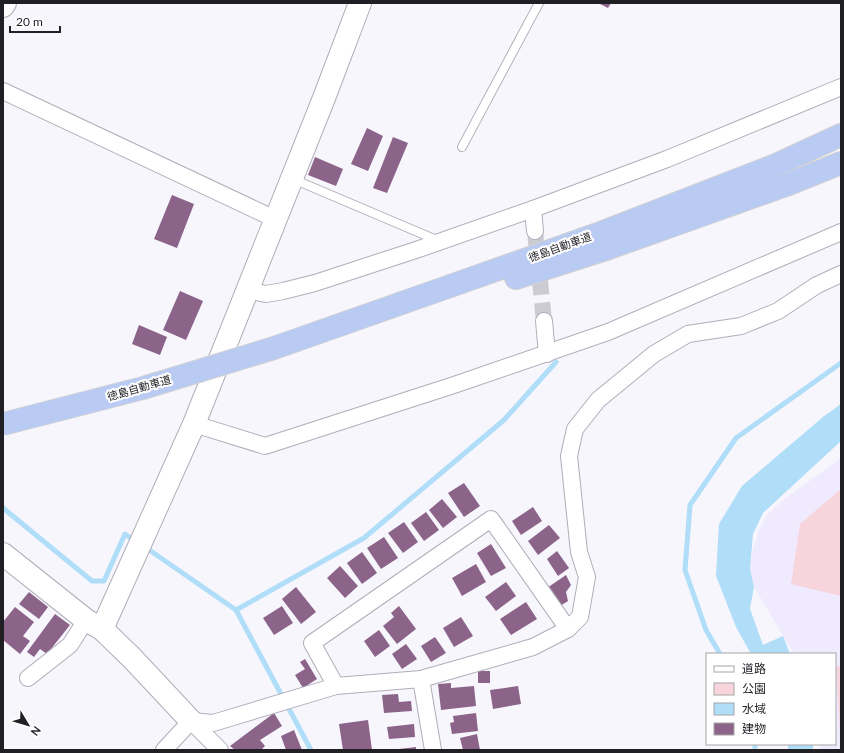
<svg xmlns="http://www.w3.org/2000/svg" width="844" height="753" viewBox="0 0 844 753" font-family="Lato,'Noto Sans JP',sans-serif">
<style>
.built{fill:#efeafe}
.green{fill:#f8d4dd}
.water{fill:#b0ddf8}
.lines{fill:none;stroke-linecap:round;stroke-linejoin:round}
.stream{stroke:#b0ddf8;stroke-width:5}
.building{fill:#8c6389}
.street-tunnel{stroke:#cccbd2;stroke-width:16;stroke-dasharray:16 8;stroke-linecap:butt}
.lane-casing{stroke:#b0adb9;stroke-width:10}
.street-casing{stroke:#b0adb9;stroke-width:18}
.secondary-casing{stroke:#b0adb9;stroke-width:24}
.highway-casing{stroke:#d2d2d3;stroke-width:24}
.lane{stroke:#fff;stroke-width:8}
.street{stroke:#fff;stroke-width:16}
.secondary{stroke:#fff;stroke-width:22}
.highway{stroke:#b9cbf3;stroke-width:22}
.highway-bridge-casing{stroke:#d2d2d3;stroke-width:24;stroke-linecap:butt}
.highway-bridge{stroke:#b9cbf3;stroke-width:22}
.labels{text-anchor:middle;stroke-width:4;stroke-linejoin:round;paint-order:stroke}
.street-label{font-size:11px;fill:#201f24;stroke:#fff}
</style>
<rect width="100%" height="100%" fill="#f7f6fd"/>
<path class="built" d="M841,458V750H820V744H835V654H794L754,587L750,569L752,553L758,532L767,515L783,500Z"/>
<g class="green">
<path d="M841,489V596L791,584L800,524Z"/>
<path d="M836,666L841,667V750Z"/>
</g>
<g class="water">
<path d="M841,404V441L763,513L753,534L750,569L754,587L750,609L763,645L783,636L790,654H751L736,627L716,576L719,524L742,486L823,417Z"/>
<rect x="788" y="744" width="25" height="6"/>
</g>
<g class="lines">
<g class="stream">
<path d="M3,508L92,581H104L125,534L135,541"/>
<path d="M145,547L236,610L311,750"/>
<path d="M236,610L364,538L504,420L556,362"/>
<path d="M720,654L706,630L685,570L690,505L736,438L841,363"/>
<path d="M755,744V750"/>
</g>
</g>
<g class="building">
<path d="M598,3H611L608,8Z"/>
<path d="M367,128L383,136L368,171L351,164Z"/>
<path d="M393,137L408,143L387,193L373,188Z"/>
<path d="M315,157L343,169L336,186L308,175Z"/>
<path d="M172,195L194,204L177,248L154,239Z"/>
<path d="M180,291L203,301L186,340L163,330Z"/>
<path d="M139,325L167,337L160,355L132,344Z"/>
<path d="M464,483L480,506L464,517L448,493Z"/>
<path d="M442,499L457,517L443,528L429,510Z"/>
<path d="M533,507L542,521L521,535L512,521Z"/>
<path d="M426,512L439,530L424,541L411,523Z"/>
<path d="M404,522L418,542L403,553L388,533Z"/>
<path d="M549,525L560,538L538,555L528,541Z"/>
<path d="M384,537L398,558L381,569L367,548Z"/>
<path d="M491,544L506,568L491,576L477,553Z"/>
<path d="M557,551L569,568L558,576L547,559Z"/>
<path d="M362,552L377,573L362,584L347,563Z"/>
<path d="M476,564L486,582L462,596L452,578Z"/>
<path d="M340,566L358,586L345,598L327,578Z"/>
<path d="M566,575L571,585L566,592L568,601L560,606L544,590Z"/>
<path d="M506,582L516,596L496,611L485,597Z"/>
<path d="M296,587L316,612L301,624L282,599Z"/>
<path d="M29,592L48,607L39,619L19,604Z"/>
<path d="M526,602L537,619L511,635L500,619Z"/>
<path d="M282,606L293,623L274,635L263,618Z"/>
<path d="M399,606L416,629L397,644L383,626L394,617L391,613Z"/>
<path d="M15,607L34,622L23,636L30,641L20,654L3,640V622Z"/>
<path d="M55,614L70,625L47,654L40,649L34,657L27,652Z"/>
<path d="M461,617L473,636L454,647L443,628Z"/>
<path d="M379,630L390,646L375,657L364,641Z"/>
<path d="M435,637L446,653L431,662L421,646Z"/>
<path d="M406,644L417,659L402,669L392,654Z"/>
<path d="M305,659L317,679L303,688L295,675L305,669L300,662Z"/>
<rect x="478" y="671" width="12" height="12"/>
<path d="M451,683V688L474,686L476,706L441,710L438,684Z"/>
<path d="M518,686L521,704L493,709L490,690Z"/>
<path d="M398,694L399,702L411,701L412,711L384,713L382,695Z"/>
<path d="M274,713L282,726L260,740L265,746L261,750H235L230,746Z"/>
<path d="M476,713L478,731L452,734L450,723L454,722L453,716Z"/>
<path d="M368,720L372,750H343L339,724Z"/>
<path d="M414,724L415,737L389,739L387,727Z"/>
<path d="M294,730L302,750H286L281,736Z"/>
<path d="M477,734L480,750H463L460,738Z"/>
<path d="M416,747V750H399V749Z"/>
</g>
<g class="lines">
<path class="street-tunnel" d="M535,231L544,321"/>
<g class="lane-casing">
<g id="lane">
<path d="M462,147L539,3"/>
<path d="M293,179L439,241"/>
</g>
</g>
<g class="street-casing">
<g id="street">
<path d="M3,91L275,219"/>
<path d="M533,209L535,231"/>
<path d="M247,290L266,294L283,291L315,283L416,250L533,209L667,159L841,87"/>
<path d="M544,321L547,354"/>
<path d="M194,424L265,446L454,385L608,332L841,232"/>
<path d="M28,678L70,645L86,620"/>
<path d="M421,679L433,750"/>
<path d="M336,686L312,643L491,519L568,629"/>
<path d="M191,721L213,723L336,686L421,679L533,647L568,629L580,617L587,577L579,552L569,456L575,429L598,400L654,354L688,334L741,326L778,311L817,285L841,274"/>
<path d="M191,721L220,750"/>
<path d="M164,750L191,721"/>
</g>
</g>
<g class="secondary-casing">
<g id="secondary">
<path d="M3,6L5,3"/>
<path d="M3,554L86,620L102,629L132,658L191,721"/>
<path d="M102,629L194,424L324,98L360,3"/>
</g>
</g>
<g class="highway-casing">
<g id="highway">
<path d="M516,278L609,248L786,185L841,163"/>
<path d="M274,348L456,284L603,232L776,165L841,135"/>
</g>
</g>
<use href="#lane" class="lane"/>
<use href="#street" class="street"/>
<use href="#secondary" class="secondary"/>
<use href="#highway" class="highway"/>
<g class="highway-bridge-casing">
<path id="highway-bridge" d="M3,424L143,388L274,348"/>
</g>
<use href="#highway-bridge" class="highway-bridge"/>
</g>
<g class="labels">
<g class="street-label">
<text transform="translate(560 247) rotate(-20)" y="4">徳島自動車道</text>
<text transform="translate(139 388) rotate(-16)" y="4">徳島自動車道</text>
</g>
</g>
<rect width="844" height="753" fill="none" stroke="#201f24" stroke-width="8"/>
<rect x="706" y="653" width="130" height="92" fill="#ffffff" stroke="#a6a5a7"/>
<rect x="714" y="666" width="20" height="6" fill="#ffffff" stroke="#a6a5a7"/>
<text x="742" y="673" font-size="12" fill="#201f24">道路</text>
<rect x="714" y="683" width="20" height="12" fill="#f8d4dd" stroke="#a6a5a7"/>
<text x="742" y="693" font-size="12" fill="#201f24">公園</text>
<rect x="714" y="703" width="20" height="12" fill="#b0ddf8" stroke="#a6a5a7"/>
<text x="742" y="713" font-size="12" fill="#201f24">水域</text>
<rect x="714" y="723" width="20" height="12" fill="#8c6389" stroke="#a6a5a7"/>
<text x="742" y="733" font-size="12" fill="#201f24">建物</text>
<g transform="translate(28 725) rotate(128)" stroke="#ffffff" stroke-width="3" paint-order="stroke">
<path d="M0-3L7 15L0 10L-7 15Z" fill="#201f24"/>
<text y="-6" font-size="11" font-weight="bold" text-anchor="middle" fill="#201f24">N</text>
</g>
<path d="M10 26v6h50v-6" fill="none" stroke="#201f24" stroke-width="2"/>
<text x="16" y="26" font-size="12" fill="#201f24" stroke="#ffffff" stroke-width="3" paint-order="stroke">20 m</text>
</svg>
